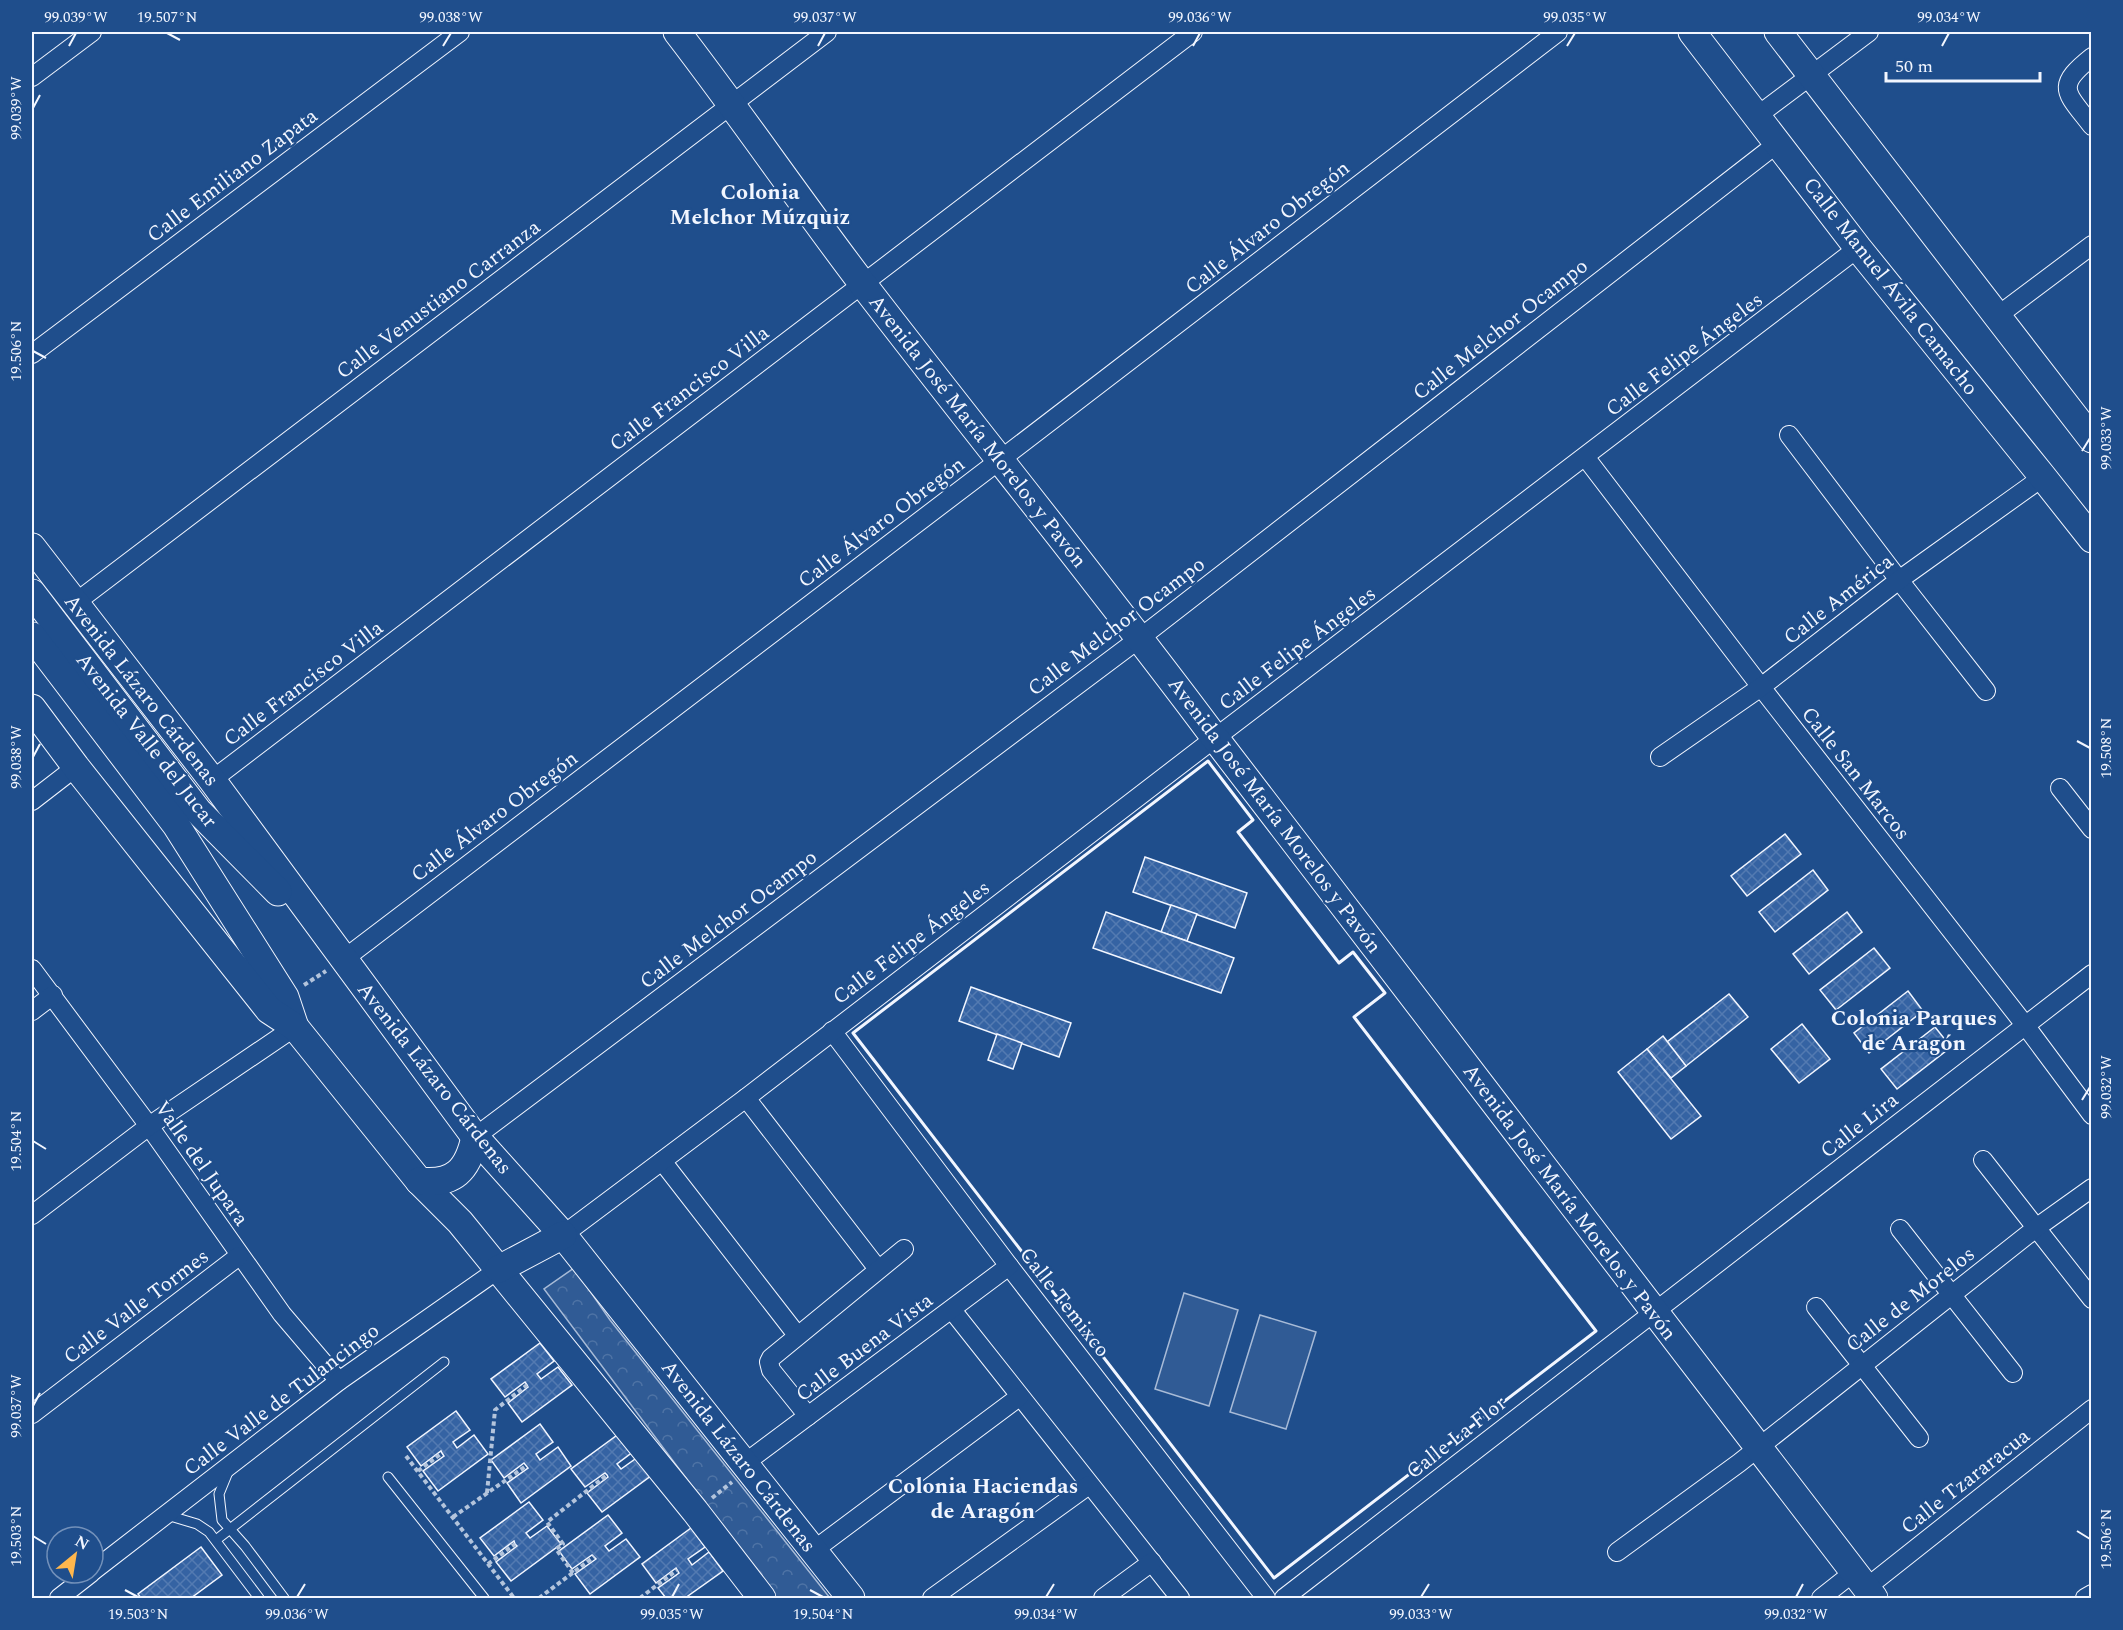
<svg xmlns="http://www.w3.org/2000/svg" width="2123" height="1630" viewBox="0 0 2123 1630" font-family="Spectral,serif">
<style>
.park{fill:url(#park-crowns);stroke:#a8bbd7;stroke-width:1.5}
.pitch{fill:#305b95;stroke:#a8bbd7;stroke-width:1.5}
.building{fill:url(#building-cross-hatch);stroke:#f2f6ff;stroke-width:1.5}
.lines{fill:none;stroke-linecap:round;stroke-linejoin:round}
.lane-casing{stroke:#f2f6ff;stroke-width:11}
.street-casing{stroke:#f2f6ff;stroke-width:20}
.secondary-casing{stroke:#f2f6ff;stroke-width:29}
.path{stroke:#b3c4dc;stroke-width:4;stroke-dasharray:4.5 3;stroke-linecap:butt}
.lane{stroke:#1f4e8c;stroke-width:9}
.street{stroke:#1f4e8c;stroke-width:18}
.secondary{stroke:#1f4e8c;stroke-width:27}
.wall{stroke:#f2f6ff;stroke-width:3}
.ticks{fill:none;stroke:#f2f6ff;stroke-width:2}
.labels{text-anchor:middle;stroke-width:4.5;stroke-linejoin:round;paint-order:stroke}
.street-label{font-size:21px;fill:#f2f6ff;stroke:#1f4e8c}
.neighbourhood-label{font-size:22px;font-weight:bold;fill:#f2f6ff;stroke:#1f4e8c}
.neatline{fill:none;stroke:#f2f6ff;stroke-width:2}
.ticks-label{font-size:15px;text-anchor:middle;fill:#f2f6ff}
</style>
<defs>
<pattern id="park-crowns" width="20" height="18" patternUnits="userSpaceOnUse" patternTransform="scale(1.5)"><rect width="20" height="18" fill="#305b95"/><path d="M2 6a3 3 0 1 1 6 0M12 15a3 3 0 1 1 6 0" fill="none" stroke="#4e73a5"/></pattern>
<pattern id="building-cross-hatch" width="8" height="8" patternUnits="userSpaceOnUse" patternTransform="scale(1.5)"><rect width="8" height="8" fill="#3563a3"/><path d="M0 0l8 8M0 8l8-8" fill="none" stroke="#537ab1"/></pattern>
</defs>
<rect width="100%" height="100%" fill="#1f4e8c"/>
<path class="park" d="M574,1268L610,1320L830,1598H776L544,1289Z"/>
<g class="pitch">
<path d="M1184,1293L1238,1310L1209,1406L1155,1389Z"/>
<path d="M1260,1315L1316,1332L1286,1429L1230,1412Z"/>
</g>
<g class="building">
<path d="M1785,834L1801,854L1747,896L1731,876Z"/>
<path d="M1145,857L1247,893L1235,928L1133,892Z"/>
<path d="M1813,870L1828,890L1775,932L1759,912Z"/>
<path d="M1171,905L1197,914L1187,941L1161,932Z"/>
<path d="M1106,912L1234,958L1221,993L1093,948Z"/>
<path d="M1847,912L1862,932L1809,974L1793,954Z"/>
<path d="M1874,948L1890,968L1836,1010L1820,990Z"/>
<path d="M971,987L1071,1023L1059,1057L959,1021Z"/>
<path d="M1908,991L1923,1011L1869,1053L1854,1033Z"/>
<path d="M1729,994L1748,1017L1686,1066L1667,1042Z"/>
<path d="M1802,1024L1830,1059L1799,1083L1771,1049Z"/>
<path d="M1935,1027L1951,1047L1897,1089L1881,1069Z"/>
<path d="M997,1034L1022,1043L1013,1069L988,1060Z"/>
<path d="M1663,1036L1686,1066L1671,1078L1647,1049Z"/>
<path d="M1647,1049L1701,1116L1671,1139L1618,1072Z"/>
<path d="M540,1343L554,1361L537,1374L541,1379L558,1367L572,1385L522,1422L508,1403L528,1387L527,1385L525,1382L505,1397L491,1379Z"/>
<path d="M456,1411L470,1430L453,1442L457,1448L474,1435L488,1454L438,1491L423,1471L444,1456L442,1453L441,1451L421,1466L407,1447Z"/>
<path d="M540,1424L553,1442L536,1454L540,1460L558,1447L571,1466L521,1503L507,1483L528,1468L524,1463L504,1478L491,1460Z"/>
<path d="M620,1433L634,1451L617,1464L621,1469L638,1457L652,1475L602,1512L587,1493L608,1477L607,1475L605,1473L585,1487L571,1469Z"/>
<path d="M529,1502L543,1520L526,1533L530,1538L547,1526L561,1544L511,1581L496,1562L517,1546L515,1544L514,1541L494,1556L480,1538Z"/>
<path d="M608,1515L622,1533L605,1546L609,1551L626,1539L640,1557L590,1594L575,1574L596,1559L592,1555L572,1569L559,1551Z"/>
<path d="M691,1528L705,1547L688,1559L692,1565L709,1552L723,1571L685,1598H666L658,1588L679,1573L676,1568L656,1583L642,1564Z"/>
<path d="M201,1547L222,1575L191,1598H141L138,1594Z"/>
</g>
<g class="lines">
<g class="lane-casing">
<g id="lane">
<path d="M228,1472L219,1494L222,1520L245,1546L284,1598"/>
<path d="M388,1477L484,1598"/>
<path d="M167,1515L197,1524L209,1532L259,1598"/>
<path d="M216,1540L444,1362"/>
</g>
</g>
<g class="street-casing">
<g id="street">
<path d="M2092,57C2054,87 2066,92 2092,126"/>
<path d="M32,77L92,32"/>
<path d="M1757,116L1869,32"/>
<path d="M1996,317L2092,245"/>
<path d="M32,354L460,32"/>
<path d="M1789,435L1899,580L1986,691"/>
<path d="M1586,458L1761,687L2025,1025L2092,1115"/>
<path d="M75,603L827,32"/>
<path d="M1660,757L1761,687L1899,580L2043,477"/>
<path d="M212,780L1193,32"/>
<path d="M2060,788L2092,829"/>
<path d="M32,801L76,767"/>
<path d="M344,959L1000,460L1558,32"/>
<path d="M32,969L149,1126L282,1314L339,1381"/>
<path d="M32,1011L53,995"/>
<path d="M832,1031L1009,1266L1266,1598"/>
<path d="M746,1098L878,1269"/>
<path d="M475,1137L1140,638L1778,143"/>
<path d="M1983,1160L2092,1299"/>
<path d="M662,1161L797,1335"/>
<path d="M32,1215L149,1126L295,1027"/>
<path d="M1900,1229L2013,1373"/>
<path d="M563,1235L746,1098L1215,738L1858,248"/>
<path d="M1816,1307L1919,1438"/>
<path d="M952,1310L1180,1598"/>
<path d="M32,1414L239,1256"/>
<path d="M808,1416L771,1370L769,1362L771,1358L904,1249"/>
<path d="M745,1463L1009,1266"/>
<path d="M814,1550L1019,1397"/>
<path d="M1617,1552L1739,1463L2036,1228L2092,1188"/>
<path d="M93,1571L339,1381L499,1269"/>
<path d="M1866,1588L2092,1409"/>
<path d="M59,1598L91,1573"/>
<path d="M932,1598L1089,1485"/>
<path d="M1103,1598L1152,1562"/>
<path d="M1284,1598L2092,974"/>
<path d="M1821,1598L1854,1572"/>
<path d="M2085,1598L2092,1594"/>
</g>
</g>
<g class="secondary-casing">
<g id="secondary">
<path d="M677,32C741,115 801,203 865,287C981,438 1101,585 1215,738L1874,1598"/>
<path d="M1692,32L1858,248L2043,477L2092,539"/>
<path d="M1778,32L2092,439"/>
<path d="M32,547L212,780L475,1137L563,1235L851,1598"/>
<path d="M32,593L198,811L278,892"/>
<path d="M32,636L176,825L285,997L295,1027"/>
<path d="M32,708L76,767L269,1010L295,1027L419,1181L460,1222L695,1511L762,1598"/>
<path d="M419,1181C454,1185 468,1170 475,1137"/>
<path d="M499,1269L563,1235"/>
</g>
</g>
<g class="path">
<path d="M304,985L326,971"/>
<path d="M406,1456L514,1598"/>
<path d="M418,1471L442,1453"/>
<path d="M487,1493L495,1410L527,1385"/>
<path d="M712,1498L732,1482"/>
<path d="M453,1517L526,1466"/>
<path d="M488,1564L515,1544"/>
<path d="M573,1573L556,1549L563,1544L547,1522L607,1475"/>
<path d="M539,1598L594,1557"/>
<path d="M640,1598L677,1570"/>
</g>
<use href="#lane" class="lane"/>
<use href="#street" class="street"/>
<use href="#secondary" class="secondary"/>
<path class="wall" d="M1208,761L1253,820L1238,832L1339,963L1353,952L1385,993L1354,1017L1596,1331L1274,1578L853,1033Z"/>
</g>
<path class="ticks" d="M167,33L180,40M69,46L76,33M443,46L451,33M818,46L825,33M1193,46L1200,33M1567,46L1575,33M1942,46L1949,33M33,108L40,95M33,351L46,358M2082,451L2090,438M2077,741L2090,748M33,757L40,744M2082,1100L2090,1087M33,1141L46,1149M33,1406L40,1393M2077,1531L2090,1539M33,1536L46,1544M125,1590L138,1597M810,1590L823,1597M297,1597L305,1584M672,1597L679,1584M1046,1597L1054,1584M1421,1597L1429,1584M1796,1597L1803,1584"/>
<g class="labels">
<g class="street-label">
<text transform="translate(232 175) rotate(-37)" y="7">Calle Emiliano Zapata</text>
<text transform="translate(1267 227) rotate(-38)" y="7">Calle Álvaro Obregón</text>
<text transform="translate(1891 286) rotate(52)" y="7">Calle Manuel Ávila Camacho</text>
<text transform="translate(438 299) rotate(-37)" y="7">Calle Venustiano Carranza</text>
<text transform="translate(1500 329) rotate(-38)" y="7">Calle Melchor Ocampo</text>
<text transform="translate(1684 354) rotate(-37)" y="7">Calle Felipe Ángeles</text>
<text transform="translate(689 388) rotate(-37)" y="7">Calle Francisco Villa</text>
<text transform="translate(978 431) rotate(52)" y="7">Avenida José María Morelos y Pavón</text>
<text transform="translate(881 522) rotate(-37)" y="7">Calle Álvaro Obregón</text>
<text transform="translate(1838 599) rotate(-38)" y="7">Calle América</text>
<text transform="translate(1116 626) rotate(-37)" y="7">Calle Melchor Ocampo</text>
<text transform="translate(1297 648) rotate(-37)" y="7">Calle Felipe Ángeles</text>
<text transform="translate(303 683) rotate(-37)" y="7">Calle Francisco Villa</text>
<text transform="translate(142 690) rotate(52)" y="7">Avenida Lázaro Cárdenas</text>
<text transform="translate(147 740) rotate(52)" y="7">Avenida Valle del Jucar</text>
<text transform="translate(1856 773) rotate(52)" y="7">Calle San Marcos</text>
<text transform="translate(1275 815) rotate(53)" y="7">Avenida José María Morelos y Pavón</text>
<text transform="translate(494 816) rotate(-37)" y="7">Calle Álvaro Obregón</text>
<text transform="translate(728 919) rotate(-37)" y="7">Calle Melchor Ocampo</text>
<text transform="translate(911 942) rotate(-37)" y="7">Calle Felipe Ángeles</text>
<text transform="translate(435 1078) rotate(52)" y="7">Avenida Lázaro Cárdenas</text>
<text transform="translate(1859 1125) rotate(-38)" y="7">Calle Lira</text>
<text transform="translate(202 1163) rotate(55)" y="7">Valle del Jupara</text>
<text transform="translate(1570 1202) rotate(53)" y="7">Avenida José María Morelos y Pavón</text>
<text transform="translate(1910 1299) rotate(-38)" y="7">Calle de Morelos</text>
<text transform="translate(1065 1302) rotate(52)" y="7">Calle Temixco</text>
<text transform="translate(136 1306) rotate(-37)" y="7">Calle Valle Tormes</text>
<text transform="translate(864 1347) rotate(-37)" y="7">Calle Buena Vista</text>
<text transform="translate(281 1399) rotate(-37)" y="7">Calle Valle de Tulancingo</text>
<text transform="translate(1456 1437) rotate(-38)" y="7">Calle La Flor</text>
<text transform="translate(739 1456) rotate(52)" y="7">Avenida Lázaro Cárdenas</text>
<text transform="translate(1965 1481) rotate(-38)" y="7">Calle Tzararacua</text>
</g>
<g class="neighbourhood-label">
<text x="760" y="199">Colonia<tspan x="760" dy="25">Melchor Múzquiz</tspan></text>
<text x="1914" y="1025">Colonia Parques<tspan x="1914" dy="25">de Aragón</tspan></text>
<text x="983" y="1493">Colonia Haciendas<tspan x="983" dy="25">de Aragón</tspan></text>
</g>
</g>
<rect width="2123" height="1630" fill="none" stroke="#1f4e8c" stroke-width="66"/>
<g transform="translate(75 1555) rotate(30)"><circle r="28" fill="#1f4e8c" stroke="#7391ba" stroke-width="1.5"/>
<path d="M0-4.5L10 22L0 15L-10 22Z" fill="#ffb74d"/>
<text y="-9" font-size="16" font-weight="bold" text-anchor="middle" fill="#f2f6ff">N</text>
</g>
<path d="M1886 72v9h154v-9" fill="none" stroke="#f2f6ff" stroke-width="3"/>
<text x="1895" y="72" font-size="18" fill="#f2f6ff" stroke="#1f4e8c" stroke-width="4.5" paint-order="stroke">50 m</text>
<rect x="33" y="33" width="2057" height="1564" class="neatline"/>
<g class="ticks-label">
<text x="76" y="22">99.039°W</text>
<text x="167" y="22">19.507°N</text>
<text x="451" y="22">99.038°W</text>
<text x="825" y="22">99.037°W</text>
<text x="1200" y="22">99.036°W</text>
<text x="1575" y="22">99.035°W</text>
<text x="1949" y="22">99.034°W</text>
<text transform="translate(16 108) rotate(-90)" y="5">99.039°W</text>
<text transform="translate(16 351) rotate(-90)" y="5">19.506°N</text>
<text transform="translate(2106 438) rotate(-90)" y="5">99.033°W</text>
<text transform="translate(2106 748) rotate(-90)" y="5">19.508°N</text>
<text transform="translate(16 757) rotate(-90)" y="5">99.038°W</text>
<text transform="translate(2106 1087) rotate(-90)" y="5">99.032°W</text>
<text transform="translate(16 1141) rotate(-90)" y="5">19.504°N</text>
<text transform="translate(16 1406) rotate(-90)" y="5">99.037°W</text>
<text transform="translate(16 1536) rotate(-90)" y="5">19.503°N</text>
<text transform="translate(2106 1539) rotate(-90)" y="5">19.506°N</text>
<text x="138" y="1619">19.503°N</text>
<text x="297" y="1619">99.036°W</text>
<text x="672" y="1619">99.035°W</text>
<text x="823" y="1619">19.504°N</text>
<text x="1046" y="1619">99.034°W</text>
<text x="1421" y="1619">99.033°W</text>
<text x="1796" y="1619">99.032°W</text>
</g>
</svg>
